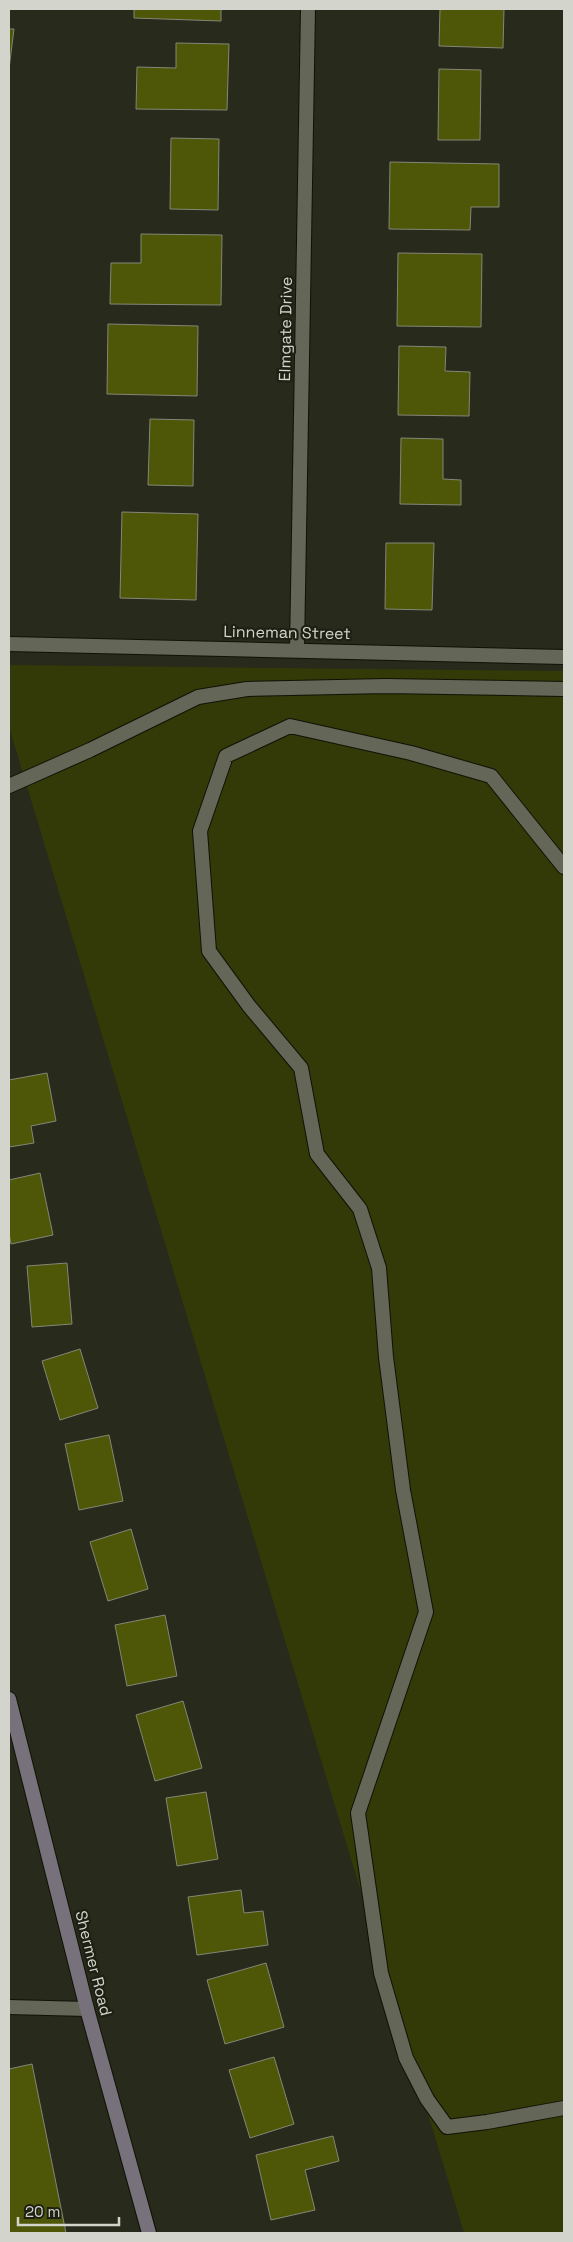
<svg xmlns="http://www.w3.org/2000/svg" width="573" height="2242" viewBox="0 0 573 2242" font-family="'Space Grotesk',sans-serif">
<style>
.green{fill:#343908}
.building{fill:#4e5607;stroke:#848777}
.lines{fill:none;stroke-linecap:round;stroke-linejoin:round}
.service-casing{stroke:#101206;stroke-width:16}
.minor-casing{stroke:#101206;stroke-width:16}
.secondary-casing{stroke:#101206;stroke-width:16}
.service{stroke:#646757;stroke-width:14}
.minor{stroke:#646757;stroke-width:14}
.secondary{stroke:#76717a;stroke-width:14}
.labels{text-anchor:middle;stroke-width:4.5;stroke-linejoin:round;paint-order:stroke}
.street-label{font-size:16px;fill:#d3d5cc;stroke:#1e2013}
</style>
<rect width="100%" height="100%" fill="#282a1c"/>
<path class="green" d="M9,665L564,671V2233H464L9,727Z"/>
<g class="building">
<path d="M134,9H221V21L134,18Z"/>
<path d="M440,9H504L503,48L439,46Z"/>
<path d="M9,29H14L9,69Z"/>
<path d="M176,43L229,44L227,110L136,109L137,67L176,68Z"/>
<path d="M439,69L481,70L480,140H438Z"/>
<path d="M171,138L219,139L218,210L170,209Z"/>
<path d="M390,162L499,164V207H471L470,230L389,229Z"/>
<path d="M141,234L222,235L221,305L110,304L111,263H141Z"/>
<path d="M398,253L482,254L481,327L397,326Z"/>
<path d="M108,324L198,326L197,396L107,394Z"/>
<path d="M399,346L446,347L445,371L470,372L469,416L398,415Z"/>
<path d="M150,419L194,420L193,486L148,485Z"/>
<path d="M401,438L443,439V479L461,480V505L400,504Z"/>
<path d="M122,512L198,514L196,600L120,598Z"/>
<path d="M386,543H434L432,610L385,609Z"/>
<path d="M47,1073L56,1121L31,1126L34,1143L9,1147V1080Z"/>
<path d="M40,1173L53,1235L11,1244L9,1233V1180Z"/>
<path d="M67,1263L72,1324L32,1327L27,1266Z"/>
<path d="M80,1349L98,1408L60,1420L42,1361Z"/>
<path d="M109,1435L123,1501L79,1510L65,1444Z"/>
<path d="M131,1529L148,1589L108,1601L90,1542Z"/>
<path d="M165,1615L177,1676L127,1686L115,1625Z"/>
<path d="M183,1701L202,1768L155,1781L136,1715Z"/>
<path d="M206,1792L218,1859L177,1866L166,1798Z"/>
<path d="M241,1890L244,1913L263,1911L268,1945L197,1955L188,1897Z"/>
<path d="M266,1963L284,2027L225,2044L207,1980Z"/>
<path d="M274,2057L294,2124L250,2138L229,2070Z"/>
<path d="M32,2064L66,2233H9V2069Z"/>
<path d="M333,2136L339,2161L305,2170L315,2210L271,2220L256,2155Z"/>
</g>
<g class="lines">
<g class="service-casing">
<g id="service">
<path d="M9,786L90,750L198,697L247,689L386,686L564,689"/>
<path d="M564,867L491,776L411,753L290,726L226,756L200,831L209,951L249,1006L301,1068L317,1154L360,1209L379,1268L386,1357L403,1490L426,1612L358,1813L381,1973L406,2058L427,2099L447,2127L487,2122L564,2108"/>
</g>
</g>
<g class="minor-casing">
<g id="minor">
<path d="M9,644L564,657"/>
<path d="M297,649L308,9"/>
<path d="M9,2007L87,2009"/>
</g>
</g>
<g class="secondary-casing">
<path id="secondary" d="M9,1699L87,2009L149,2233"/>
</g>
<use href="#service" class="service"/>
<use href="#minor" class="minor"/>
<use href="#secondary" class="secondary"/>
</g>
<g class="labels">
<g class="street-label">
<text transform="translate(285 329) rotate(-89)" y="6">Elmgate Drive</text>
<text transform="translate(287 632) rotate(1)" y="6">Linneman Street</text>
<text transform="translate(94 1963) rotate(76)" y="6">Shermer Road</text>
</g>
</g>
<rect width="573" height="2242" fill="none" stroke="#d3d5cc" stroke-width="20"/>
<path d="M18 2217v8h101v-8" fill="none" stroke="#d3d5cc" stroke-width="2.5"/>
<text x="25" y="2217" font-size="15" fill="#d3d5cc" stroke="#1e2013" stroke-width="4" paint-order="stroke">20 m</text>
</svg>
